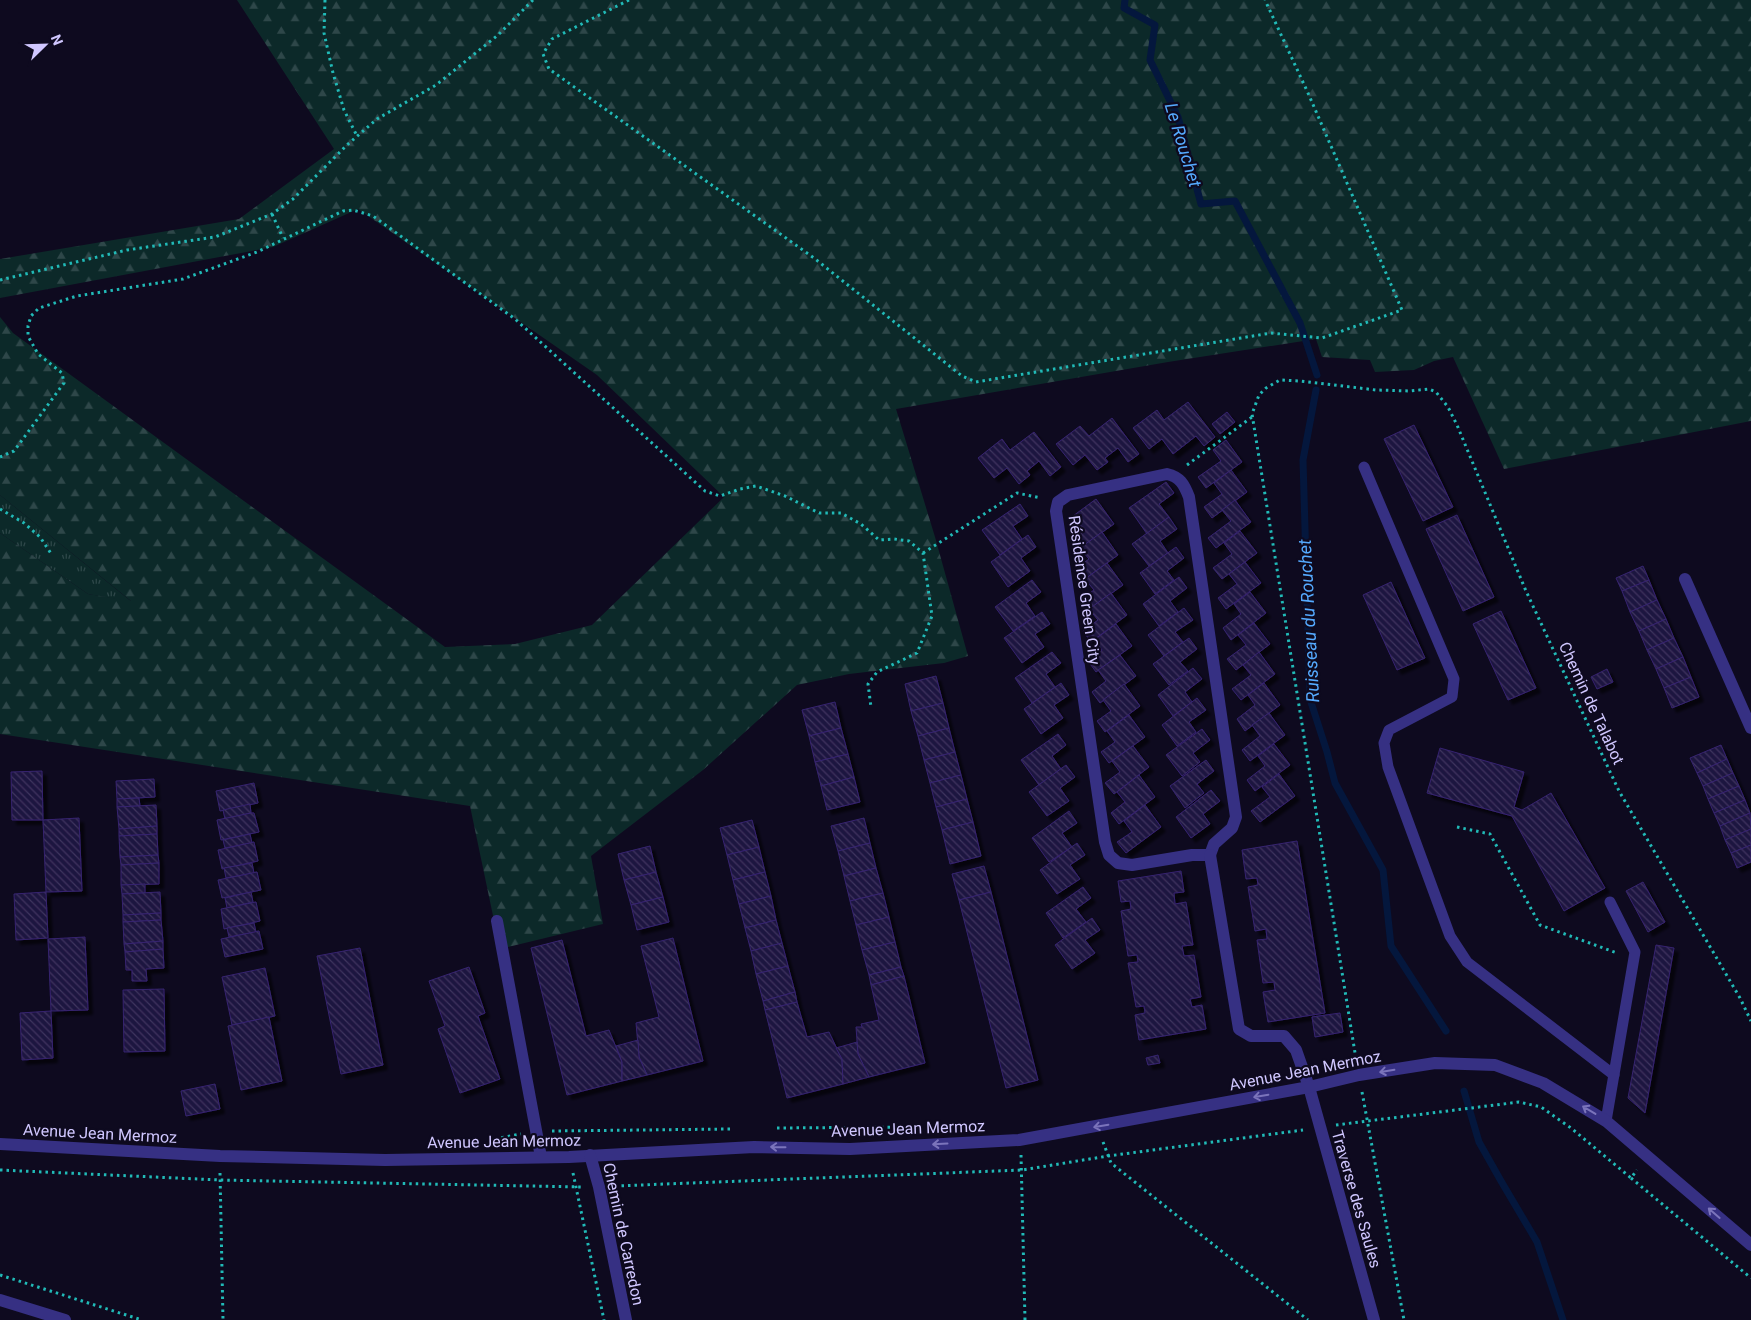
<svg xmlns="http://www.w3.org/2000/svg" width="1751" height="1320" viewBox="0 0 1751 1320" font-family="Roboto,sans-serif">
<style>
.grass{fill:url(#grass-tufts)}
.forest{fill:url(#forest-firs)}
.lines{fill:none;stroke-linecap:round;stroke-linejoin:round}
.stream{stroke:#04173d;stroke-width:7}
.building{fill:url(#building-back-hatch);stroke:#362470;filter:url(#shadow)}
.path{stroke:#21bab7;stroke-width:3;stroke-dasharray:2.5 4;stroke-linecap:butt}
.service{stroke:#363083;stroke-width:11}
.minor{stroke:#363083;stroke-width:12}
.oneway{stroke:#7b74bb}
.labels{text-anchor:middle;stroke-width:4.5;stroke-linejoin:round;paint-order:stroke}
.street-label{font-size:16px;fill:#d0c7ff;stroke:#0e0a1f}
.water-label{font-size:18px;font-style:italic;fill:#5af;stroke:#0e0a1f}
</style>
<defs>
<pattern id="grass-tufts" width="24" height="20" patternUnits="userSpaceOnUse" patternTransform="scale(1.25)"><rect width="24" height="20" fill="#0c2929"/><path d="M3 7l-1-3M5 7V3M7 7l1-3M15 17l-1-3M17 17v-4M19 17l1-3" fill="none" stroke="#2e4749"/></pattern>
<pattern id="forest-firs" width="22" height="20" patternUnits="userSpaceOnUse" patternTransform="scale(1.25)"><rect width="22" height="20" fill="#0c2929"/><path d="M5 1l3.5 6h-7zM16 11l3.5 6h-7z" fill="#2e4749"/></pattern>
<pattern id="building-back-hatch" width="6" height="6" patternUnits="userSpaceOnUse" patternTransform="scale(1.25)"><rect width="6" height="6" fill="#1f1441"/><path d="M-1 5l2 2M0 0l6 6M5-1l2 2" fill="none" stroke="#3e355e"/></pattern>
<filter id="shadow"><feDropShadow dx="4.5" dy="4.5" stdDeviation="1" flood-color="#0009"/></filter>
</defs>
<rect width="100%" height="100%" fill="#0e0a1f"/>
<path class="grass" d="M0,495L132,602L88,594L0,533Z"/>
<path class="forest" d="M237,0H1751V421L1504,469L1453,357L1434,361L1414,370L1375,372L1370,360L1322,357L1316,339L1168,362L896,409L935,537L968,656L944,663L849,674L797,685L703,770L591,856L603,924L500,949L470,806L0,734V533L88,594L131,601L0,495V317L13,333L445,647L515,644L592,625L724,497L597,375L358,209L273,247L0,298V259L239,219L334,149Z"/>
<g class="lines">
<g class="stream">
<path d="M1125,0L1124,8L1155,25L1150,60L1178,117L1201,204L1235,201L1300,323L1317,375"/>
<path d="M1316,390L1303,460L1310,699L1327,752L1335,783L1383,870L1391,946L1446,1031"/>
<path d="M1464,1091L1479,1142L1501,1181L1537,1242L1563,1320"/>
</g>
</g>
<g class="building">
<path d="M1188,402L1215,437L1204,446L1196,436L1173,454L1162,439L1149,449L1133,428L1157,410L1164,420Z"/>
<path d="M1227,412L1235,422L1220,434L1212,424Z"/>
<path d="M1112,418L1139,454L1128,462L1118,448L1105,458L1108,462L1097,470L1085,455L1073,465L1056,444L1080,426L1089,436Z"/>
<path d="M1414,425L1453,507L1423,521L1384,439Z"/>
<path d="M1034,432L1061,467L1050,476L1039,461L1027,471L1030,475L1019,484L1007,468L994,478L978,458L1002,439L1010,450Z"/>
<path d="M1226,440L1242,462L1206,488L1198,477L1221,461L1213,450Z"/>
<path d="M1231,470L1247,492L1212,518L1204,507L1222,494L1214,483Z"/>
<path d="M1166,482L1174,493L1159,504L1169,517L1147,534L1129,508Z"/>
<path d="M1096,499L1114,524L1077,550L1070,539L1083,529L1073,516Z"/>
<path d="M1235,500L1251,522L1216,548L1208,538L1231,521L1222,510Z"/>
<path d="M1020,504L1028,516L1013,526L1022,539L1000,555L982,530Z"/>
<path d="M1457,515L1494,597L1463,611L1426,529Z"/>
<path d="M1169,517L1177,529L1160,541L1168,553L1149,566L1132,544Z"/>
<path d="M1240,531L1257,553L1222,579L1213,568L1232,554L1224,543Z"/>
<path d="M1102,532L1118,555L1082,581L1074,570L1089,559L1080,548Z"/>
<path d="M1028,535L1036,547L1021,558L1030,571L1008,587L991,562Z"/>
<path d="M1176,547L1184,558L1167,571L1174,580L1155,594L1140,573Z"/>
<path d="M1245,562L1261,583L1226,609L1218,598L1237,584L1229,574Z"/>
<path d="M1107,563L1123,585L1087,611L1080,600L1094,590L1085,579Z"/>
<path d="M1643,566L1649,580L1622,591L1616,578Z"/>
<path d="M1179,577L1187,588L1170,601L1178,612L1159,626L1143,604Z"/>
<path d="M1032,580L1041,592L1026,603L1035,616L1013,631L995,607Z"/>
<path d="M1649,580L1657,600L1630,612L1622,591Z"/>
<path d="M1391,582L1425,658L1397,670L1363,595Z"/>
<path d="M1250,592L1266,613L1231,640L1223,628L1241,614L1234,604Z"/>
<path d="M1111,593L1127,615L1091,642L1083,631L1098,620L1089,609Z"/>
<path d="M1657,600L1666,619L1639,631L1630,612Z"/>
<path d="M1184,608L1193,620L1175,632L1183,642L1164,656L1148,635Z"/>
<path d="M1501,611L1536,688L1508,700L1473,624Z"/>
<path d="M1042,612L1050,624L1035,634L1044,647L1022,663L1004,638Z"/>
<path d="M1666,619L1674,638L1647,650L1639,631Z"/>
<path d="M1254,623L1270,644L1236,670L1227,659L1246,645L1238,635Z"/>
<path d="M1116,624L1132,646L1096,672L1088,661L1102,650L1094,640Z"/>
<path d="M1189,638L1197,649L1180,662L1188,671L1169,685L1153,664Z"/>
<path d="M1674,638L1683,657L1656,669L1647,650Z"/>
<path d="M1052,652L1061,663L1046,674L1055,687L1032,703L1015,678Z"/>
<path d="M1259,652L1275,674L1241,700L1232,689L1251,675L1243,665Z"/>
<path d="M1120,655L1136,676L1100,703L1092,692L1106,681L1098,670Z"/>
<path d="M1683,657L1691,677L1664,688L1656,669Z"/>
<path d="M1193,668L1202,679L1185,692L1192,702L1173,716L1158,695Z"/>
<path d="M1607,669L1613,682L1597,689L1591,677Z"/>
<path d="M936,676L943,703L911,711L905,684Z"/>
<path d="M1691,677L1699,697L1672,708L1664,688Z"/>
<path d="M1061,683L1069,695L1054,705L1063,718L1041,734L1024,709Z"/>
<path d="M1264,683L1280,705L1245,731L1237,719L1255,705L1248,695Z"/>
<path d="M1124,684L1140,706L1105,732L1097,721L1111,711L1103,700Z"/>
<path d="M1197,698L1206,710L1189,722L1196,732L1177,746L1162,725Z"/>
<path d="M835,702L841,728L809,736L802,710Z"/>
<path d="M943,703L949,728L918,736L911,711Z"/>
<path d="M1269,713L1285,735L1250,761L1242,750L1260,736L1252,725Z"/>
<path d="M1129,715L1145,737L1109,763L1101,752L1115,742L1107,731Z"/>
<path d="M841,728L848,754L815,762L809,736Z"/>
<path d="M949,728L955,752L924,760L918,736Z"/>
<path d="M1202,729L1210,740L1193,753L1200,762L1182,776L1166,755Z"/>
<path d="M1058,734L1066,745L1052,756L1061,769L1039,785L1021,760Z"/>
<path d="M1274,744L1290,765L1255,791L1247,780L1265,766L1258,756Z"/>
<path d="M1721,745L1727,759L1697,773L1690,758Z"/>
<path d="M1133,746L1149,767L1114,794L1105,783L1120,772L1112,761Z"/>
<path d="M1440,748L1524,772L1514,807L1522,810L1551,793L1605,888L1564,911L1512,816L1427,793Z"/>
<path d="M955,752L961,775L930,783L924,760Z"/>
<path d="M848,754L854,777L821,786L815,762Z"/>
<path d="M1727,759L1733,773L1703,786L1697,773Z"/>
<path d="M1206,760L1214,771L1197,784L1204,793L1185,808L1170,786Z"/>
<path d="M1066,765L1075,777L1060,788L1069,801L1047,816L1029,792Z"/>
<path d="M42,771L43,820H12L11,772Z"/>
<path d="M1733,773L1739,786L1708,799L1703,786Z"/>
<path d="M1279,774L1295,796L1260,822L1251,811L1270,797L1262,787Z"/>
<path d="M961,775L967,799L936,807L930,783Z"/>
<path d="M1139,775L1155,797L1119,824L1111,813L1125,802L1117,792Z"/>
<path d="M854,777L860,802L827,810L821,786Z"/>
<path d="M154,779L155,797L117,799L116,781Z"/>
<path d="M254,783L258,803L220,811L216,791Z"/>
<path d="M1739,786L1745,800L1714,813L1708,799Z"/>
<path d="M1211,790L1220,801L1203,814L1210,824L1191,838L1176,817Z"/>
<path d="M139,798L140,806L117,807V799Z"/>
<path d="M967,799L973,822L942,830L936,807Z"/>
<path d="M1745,800L1750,813L1720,826L1714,813Z"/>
<path d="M250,804L251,813L225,819L223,810Z"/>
<path d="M156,805L157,826L119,829L117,807Z"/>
<path d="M1145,805L1161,827L1126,853L1117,842L1132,832L1124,821Z"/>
<path d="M1069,811L1077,823L1062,833L1072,847L1049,862L1032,838Z"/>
<path d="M251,813H254L259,832L221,840L217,820Z"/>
<path d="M1750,813L1751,829L1725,840L1720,826Z"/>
<path d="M79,818L82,891L46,892L43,820Z"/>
<path d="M864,818L870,843L838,851L831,826Z"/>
<path d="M752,820L759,847L727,855L720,828Z"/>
<path d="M973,822L981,856L950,864L942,830Z"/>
<path d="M157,826V834L119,836V829Z"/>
<path d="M1751,829V845L1731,853L1725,840Z"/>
<path d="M157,834L158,855L120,857L119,836Z"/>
<path d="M250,834L252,843L225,848L223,840Z"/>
<path d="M1297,841L1325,1013L1268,1022L1263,992L1275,990L1274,982L1263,983L1257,940L1267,939L1266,929L1255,931L1248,887L1258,885L1257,878L1246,879L1242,850Z"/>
<path d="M254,842L258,861L222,869L218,850Z"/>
<path d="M870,843L876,868L844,876L838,851Z"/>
<path d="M1077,843L1085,855L1070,865L1080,879L1057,894L1040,870Z"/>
<path d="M1751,845V862L1737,868L1731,853Z"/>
<path d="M650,846L656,872L624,880L618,854Z"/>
<path d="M759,847L765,872L733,880L727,855Z"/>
<path d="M158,855L159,863L121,865L120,857Z"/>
<path d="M159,863V884L121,885V865Z"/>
<path d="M252,863L254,873L226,878L224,868Z"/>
<path d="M984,866L991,892L959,900L952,874Z"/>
<path d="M876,868L883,893L850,901L844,876Z"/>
<path d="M1181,871L1184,892L1174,893L1175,904L1186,902L1193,945L1182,946L1184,956L1194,955L1201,997L1190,999L1192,1007L1202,1005L1206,1029L1139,1040L1135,1015L1145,1013L1144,1006L1136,1007L1128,963L1138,962L1137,955L1128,956L1121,911L1131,909L1130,901L1121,902L1118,881Z"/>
<path d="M257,872L261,890L222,898L218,880Z"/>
<path d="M656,872L663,897L631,905L624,880Z"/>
<path d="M765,872L771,896L739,904L733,880Z"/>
<path d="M1643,882L1665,922L1648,932L1626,891Z"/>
<path d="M145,884V893L122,894L121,885Z"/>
<path d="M1083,887L1091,898L1076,909L1086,922L1063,938L1046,913Z"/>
<path d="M46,892L48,938L16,940L14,894Z"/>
<path d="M160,892L161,913L123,915L122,894Z"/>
<path d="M251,892L253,902L227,908L225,898Z"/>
<path d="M991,892L1038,1080L1006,1088L959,900Z"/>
<path d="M883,893L889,917L856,925L850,901Z"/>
<path d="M771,896L776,920L745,928L739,904Z"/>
<path d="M663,897L669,922L637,930L631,905Z"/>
<path d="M256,902L260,921L224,929L221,909Z"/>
<path d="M161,913V920L123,922V915Z"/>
<path d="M889,917L895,942L862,950L856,925Z"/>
<path d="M1092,918L1100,930L1085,940L1095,953L1072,969L1055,945Z"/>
<path d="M161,920L163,941L124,944L123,922Z"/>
<path d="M776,920L782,943L751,951L745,928Z"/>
<path d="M254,923L256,932L229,937L227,928Z"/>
<path d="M259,931L263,949L225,957L221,939Z"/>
<path d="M85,937L88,1010L51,1011L48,939Z"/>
<path d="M673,938L703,1061L647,1075L639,1057L636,1023L659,1017L641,946Z"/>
<path d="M562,940L586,1036L609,1030L622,1062V1081L567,1095L531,948Z"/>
<path d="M163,941V949L125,952L124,944Z"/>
<path d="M895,942L901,967L869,975L862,950Z"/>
<path d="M782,943L788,966L756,974L751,951Z"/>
<path d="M1656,945L1674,948L1645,1113L1628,1098Z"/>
<path d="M360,948L383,1065L341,1074L317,956Z"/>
<path d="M163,949L164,968L146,969L147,981H132V970H126L125,952Z"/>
<path d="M788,966L795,992L763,1001L756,974Z"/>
<path d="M469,967L485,1013L478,1016L500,1079L460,1093L438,1029L445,1026L429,981Z"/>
<path d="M901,967L904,976L871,985L869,975Z"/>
<path d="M265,968L275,1016L232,1025L222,977Z"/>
<path d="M904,976L925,1063L869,1077L858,1054L856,1027H862L861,1024L879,1020L871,985Z"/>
<path d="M164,989L165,1051L124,1052L123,990Z"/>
<path d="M795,992L797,1002L765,1010L763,1001Z"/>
<path d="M797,1002L807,1037L829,1032L842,1059L843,1084L787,1098L765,1010Z"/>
<path d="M51,1011L53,1058L22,1060L20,1013Z"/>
<path d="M1340,1013L1343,1032L1315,1037L1312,1017Z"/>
<path d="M269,1017L282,1081L241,1090L228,1026Z"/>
<path d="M638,1040L639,1057L647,1075L622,1081V1062L616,1046Z"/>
<path d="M857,1042L858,1054L869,1077L843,1084L842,1059L836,1048Z"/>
<path d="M1158,1055L1160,1063L1148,1065L1146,1058Z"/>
<path d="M215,1084L220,1109L186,1116L181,1091Z"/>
</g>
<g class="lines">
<g class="path">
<path d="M325,0L324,33L333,73L344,110L357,136"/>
<path d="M629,0L552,39L543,54L549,69L814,258L962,376L976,382L1271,333L1322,338L1402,310L1308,93L1265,0"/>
<path d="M272,214L283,238"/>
<path d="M0,280L127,250L215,237L272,214L293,199L347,145L377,119L436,85L498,35L533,0"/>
<path d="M0,457L14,451L64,383L62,373L38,354L28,336V326L31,316L39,308L77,296L183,279L257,252L343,211L353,210L373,216L515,319L705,491L720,496L740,489L756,486L785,496L819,513H841L861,524L879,540L894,539L909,541L923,553L932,616L917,653L877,672L868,684L871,707"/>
<path d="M1187,465L1252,417"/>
<path d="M0,509L24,523L40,537L52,555"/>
<path d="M923,553L1017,493L1041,498"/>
<path d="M1457,827L1490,834L1540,925L1617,953"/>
<path d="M1356,1059L1252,414L1259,395L1266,388L1280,380L1300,381L1376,390L1410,391L1429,389L1436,392L1448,407L1457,425L1526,591L1619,791L1740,998L1751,1021"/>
<path d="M1362,1092L1404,1320"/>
<path d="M1336,1125L1519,1102L1541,1107L1571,1128L1631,1178L1637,1170"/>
<path d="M777,1128L908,1127"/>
<path d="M552,1131L731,1129"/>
<path d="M495,1139L521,1134"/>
<path d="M1103,1142L1111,1163L1308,1320"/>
<path d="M1021,1155L1025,1320"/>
<path d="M0,1170L220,1180L581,1187"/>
<path d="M220,1173L223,1320"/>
<path d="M573,1173L604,1320"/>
<path d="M1631,1178L1751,1278"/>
<path d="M615,1186L1022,1170L1108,1156L1303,1130"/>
<path d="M0,1275L142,1320"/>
</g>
<g class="service">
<path d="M1364,467L1454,679L1452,697L1389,730L1384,743L1388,767L1450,936L1467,962L1614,1075"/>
<path d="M1606,1121L1635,952L1610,902"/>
</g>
<g class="minor">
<path d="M1167,474C1180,477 1184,484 1189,497L1236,817L1232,828L1214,844L1210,855H1192L1132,865L1118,863L1109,855L1105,842L1056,511L1058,502L1068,495Z"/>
<path d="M1685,579L1751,728"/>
<path d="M1210,855L1239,1029L1251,1036H1284L1296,1050L1309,1087L1374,1320"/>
<path d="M497,921L541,1157"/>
<path d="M0,1144L220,1156L385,1160L569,1157L754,1147L850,1149L1019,1140L1309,1087L1359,1075L1435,1063L1495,1065L1543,1083L1606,1121L1751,1245"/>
<path d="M590,1155L599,1187L626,1320"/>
<path d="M0,1300L65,1320"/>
</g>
</g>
<defs><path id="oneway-shaft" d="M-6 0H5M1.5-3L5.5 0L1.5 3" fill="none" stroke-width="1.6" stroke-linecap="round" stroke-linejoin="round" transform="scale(1.25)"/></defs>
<g class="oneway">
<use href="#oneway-shaft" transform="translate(1387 1071) rotate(171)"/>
<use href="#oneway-shaft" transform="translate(1261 1096) rotate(170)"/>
<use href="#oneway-shaft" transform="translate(1589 1110) rotate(-149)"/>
<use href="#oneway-shaft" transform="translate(1101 1126) rotate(170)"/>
<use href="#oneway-shaft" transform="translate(940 1144) rotate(177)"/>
<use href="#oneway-shaft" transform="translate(778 1147) rotate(-179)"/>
<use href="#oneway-shaft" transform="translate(1714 1213) rotate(-139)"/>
</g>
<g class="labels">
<g class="street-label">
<text transform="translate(1085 590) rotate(82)" y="6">Résidence Green City</text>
<text transform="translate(1592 703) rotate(65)" y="6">Chemin de Talabot</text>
<text transform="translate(1305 1070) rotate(-11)" y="6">Avenue Jean Mermoz</text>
<text transform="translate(908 1128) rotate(-2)" y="6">Avenue Jean Mermoz</text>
<text transform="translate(100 1133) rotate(3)" y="6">Avenue Jean Mermoz</text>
<text transform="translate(504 1141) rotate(-1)" y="6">Avenue Jean Mermoz</text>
<text transform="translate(1357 1199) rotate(74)" y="6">Traverse des Saules</text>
<text transform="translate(624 1234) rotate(78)" y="6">Chemin de Carredon</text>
</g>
<g class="water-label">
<text transform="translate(1183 145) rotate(73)" y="6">Le Rouchet</text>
<text transform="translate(1309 621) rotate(-93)" y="6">Ruisseau du Rouchet</text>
</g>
</g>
<g transform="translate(45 45) rotate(67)" stroke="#0e0a1f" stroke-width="4" paint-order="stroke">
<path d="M0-4L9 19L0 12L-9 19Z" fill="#d0c7ff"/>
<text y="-8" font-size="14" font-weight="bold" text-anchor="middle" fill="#d0c7ff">N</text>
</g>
</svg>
